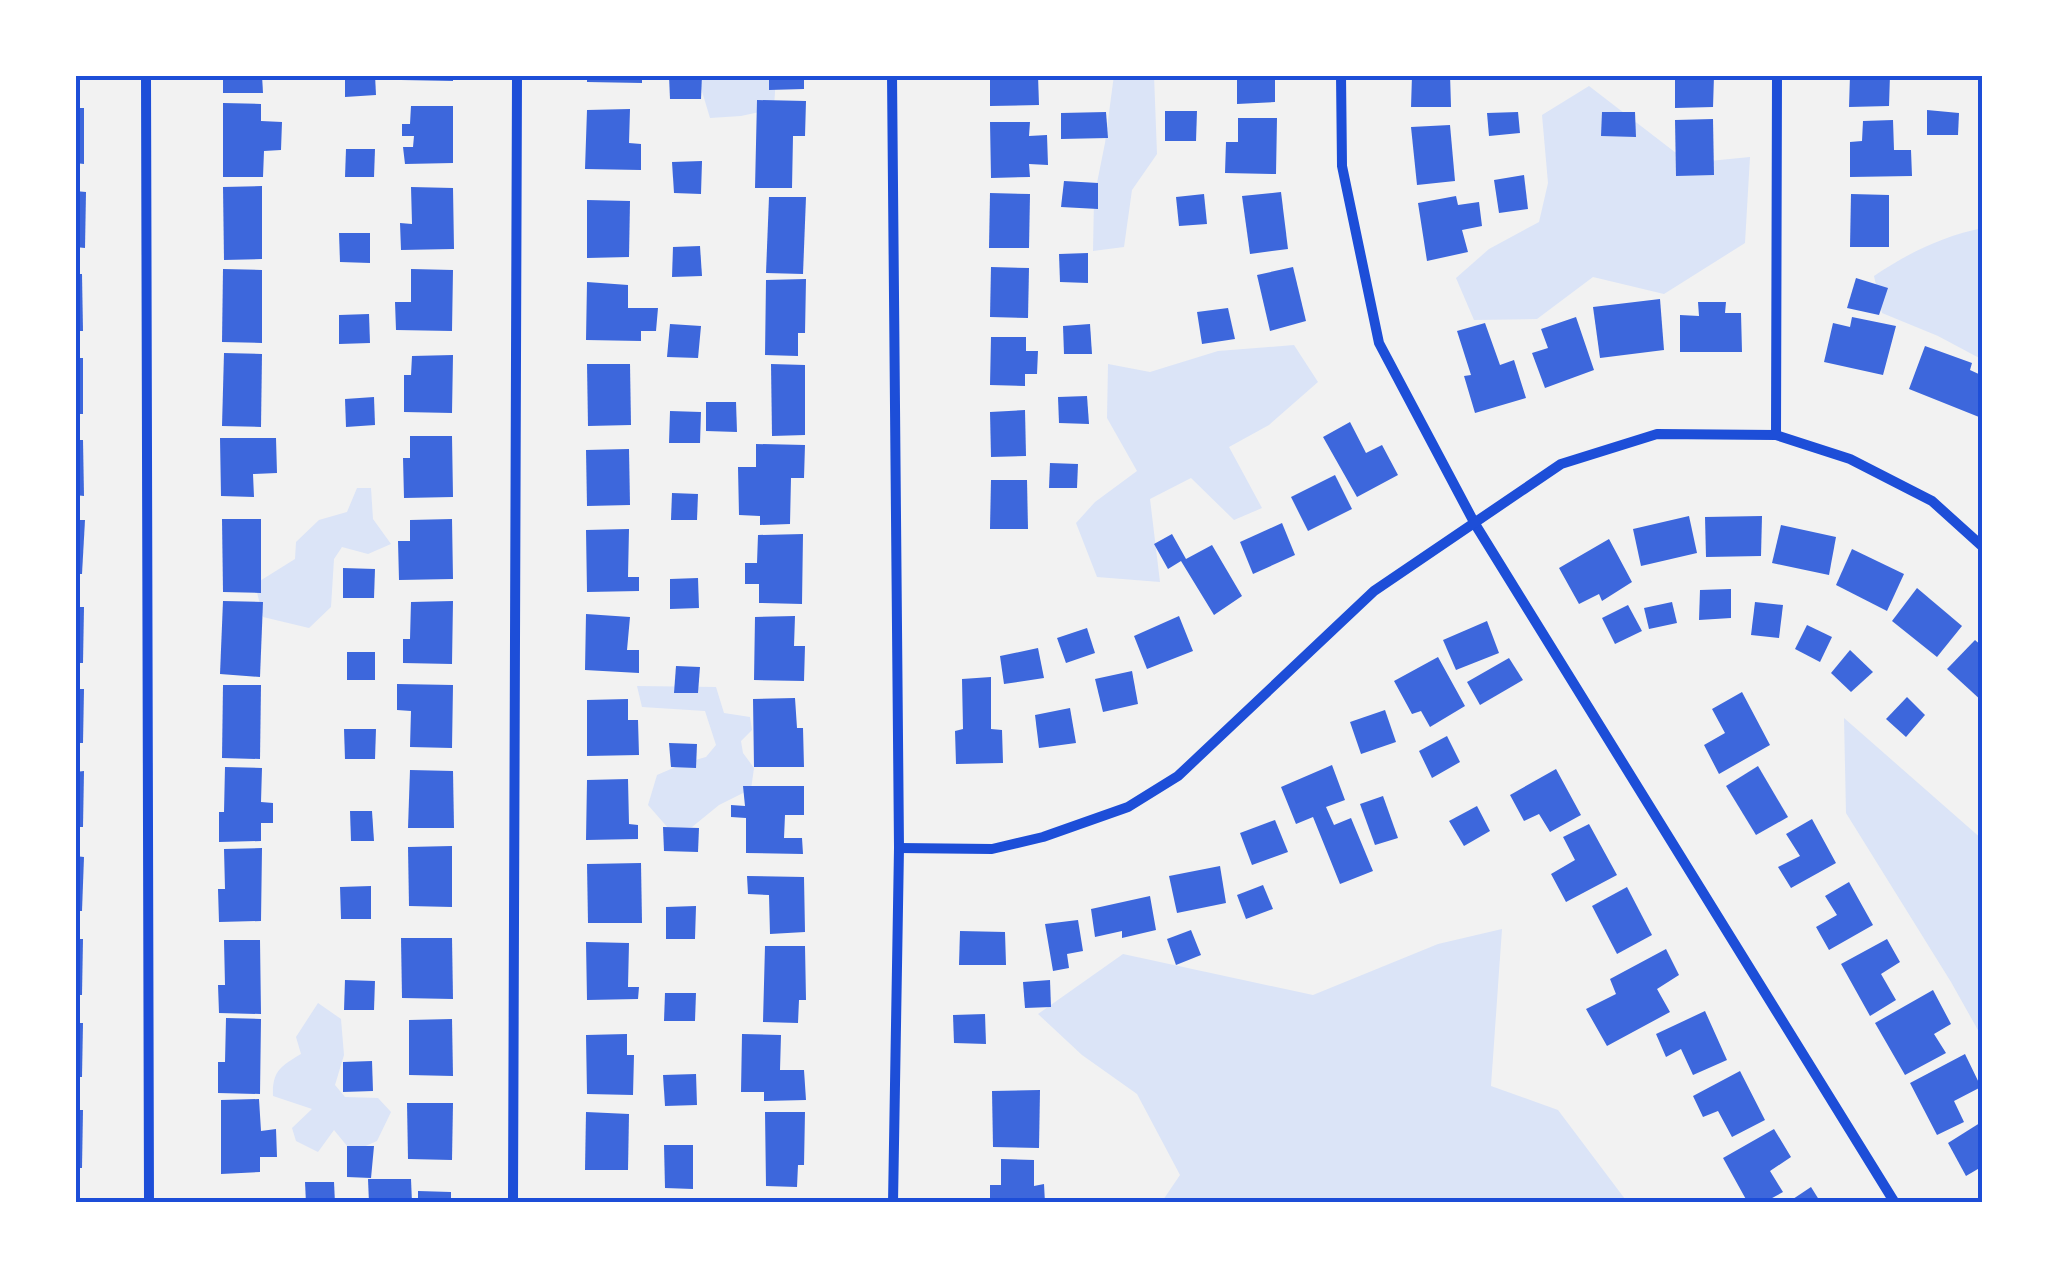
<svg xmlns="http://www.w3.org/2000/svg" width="2058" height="1278" viewBox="0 0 2058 1278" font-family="Karla,sans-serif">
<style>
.green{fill:#dbe4f7}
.building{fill:#3d67dc}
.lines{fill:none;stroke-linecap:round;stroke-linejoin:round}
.minor{stroke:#1d4ed8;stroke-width:10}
.neatline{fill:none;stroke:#1d4ed8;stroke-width:4}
</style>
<rect width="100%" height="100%" fill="#f2f2f2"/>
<g class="green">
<path d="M701,75H776L774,109L741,116L710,118L701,88Z"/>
<path d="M1114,75H1154L1157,154L1132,190L1124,247L1093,251L1094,198L1105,143Z"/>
<path d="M1589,86L1689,163L1750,157L1745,243L1664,294L1593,277L1537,319L1474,320L1456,278L1489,249L1539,222L1548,183L1542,115Z"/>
<path d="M1983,228V360L1938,336L1882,313L1874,276C1908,253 1943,236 1983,228Z"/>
<path d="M1294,345L1318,382L1269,425L1229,447L1262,508L1234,520L1191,478L1150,499L1160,582L1097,577L1076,523L1095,502L1137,471L1107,418L1108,364L1150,372L1218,351Z"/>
<path d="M357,488H371L373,519L391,544L368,554L342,547L334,559L331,607L309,628L263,617L255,584L295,559L296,542L319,520L347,512Z"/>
<path d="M637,686L716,687L724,713L750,717L752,730L741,741L743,753L754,768L751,789L719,805L692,827L669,829L648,805L657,775L685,763L706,757L716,745L705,711L642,707Z"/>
<path d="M1844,718L1983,840V1039L1951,982L1846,813Z"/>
<path d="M1502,929L1491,1086L1558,1110L1628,1203H1161L1180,1175L1137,1094L1082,1055L1038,1014L1123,954L1313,995L1438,944Z"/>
<path d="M318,1003L341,1019L344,1055L335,1085L345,1097L378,1098L391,1112L377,1141L352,1152L334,1130L318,1152L296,1141L292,1128L312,1109L273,1096C272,1071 281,1066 301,1054L296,1037Z"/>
</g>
<g class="building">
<path d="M223,75H262L263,93H223Z"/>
<path d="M345,75H375L376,95L345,97Z"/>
<path d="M401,75H453V81L401,80Z"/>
<path d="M587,75H642V83L587,82Z"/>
<path d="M669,75H702L701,99H670Z"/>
<path d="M769,75H804V89L769,90Z"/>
<path d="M990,75H1038L1039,105L990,106Z"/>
<path d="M1237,75H1275V102L1237,104Z"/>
<path d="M1412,75H1450L1451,107H1411Z"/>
<path d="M1675,75H1714L1713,107L1675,108Z"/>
<path d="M1850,75H1890L1889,106L1849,107Z"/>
<path d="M757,100L806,101L805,136H793L792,188H755Z"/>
<path d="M223,103L261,104V121L282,122L281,150L264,151L263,177H223Z"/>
<path d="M411,106H453V163L405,164L403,147H413L414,136H402V124H410Z"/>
<path d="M75,108H84V164L75,163Z"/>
<path d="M630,109L629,143L641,144V170L585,169L587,110Z"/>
<path d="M1927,110L1959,113L1958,135H1927Z"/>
<path d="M1165,111H1197L1196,141H1165Z"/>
<path d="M1106,112L1108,138L1061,139V113Z"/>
<path d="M1518,112L1520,133L1489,136L1487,113Z"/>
<path d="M1602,112H1635L1636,137L1601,136Z"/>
<path d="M1238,118H1277L1276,174L1225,173L1226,142H1238Z"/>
<path d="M1713,119L1714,175L1676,176L1675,120Z"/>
<path d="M1893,120L1894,150H1911L1912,176L1850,177V142L1862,141L1863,121Z"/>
<path d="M990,122H1030L1029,136L1047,135L1048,165L1029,164L1030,177L991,178Z"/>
<path d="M1450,125L1455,181L1417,185L1411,127Z"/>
<path d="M346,149H375L374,177H345Z"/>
<path d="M702,161L701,194L674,193L672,162Z"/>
<path d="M1524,175L1528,209L1499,213L1494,180Z"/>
<path d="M1064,181L1098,183V209L1061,207Z"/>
<path d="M262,186V259L224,260L223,187Z"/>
<path d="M411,187L453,188L454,249L401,250L400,223L412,224Z"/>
<path d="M75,191L86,192L85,248L75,247Z"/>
<path d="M1281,192L1288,249L1250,254L1242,196Z"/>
<path d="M990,193L1030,194L1029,248H989Z"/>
<path d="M1204,194L1207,224L1179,226L1176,197Z"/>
<path d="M1851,194L1889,195V247H1850Z"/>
<path d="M1456,196L1458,205L1479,202L1482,226L1462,230L1468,252L1427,261L1418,203Z"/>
<path d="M769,197H806L803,274L766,273Z"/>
<path d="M587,200L630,201L629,257L587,258Z"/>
<path d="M339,233H370V263L340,262Z"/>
<path d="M700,246L702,276L672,277L673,247Z"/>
<path d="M1088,253V283L1060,282L1059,254Z"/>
<path d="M991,267L1029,268L1028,318L990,317Z"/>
<path d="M1293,267L1306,321L1270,331L1257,275Z"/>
<path d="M223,269L262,270V343L222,342Z"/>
<path d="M411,269L453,270L452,331L396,330L395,302H411Z"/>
<path d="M75,274H82L83,331H75Z"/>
<path d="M1856,278L1888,288L1879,315L1847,308Z"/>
<path d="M806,279L805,333H798V356L765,355L766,280Z"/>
<path d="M587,282L628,285V308H658L656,331H641V341L586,340Z"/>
<path d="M1660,299L1664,350L1600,358L1593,307Z"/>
<path d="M1698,302H1726L1725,313H1741L1742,352H1680V315L1699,316Z"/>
<path d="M1228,308L1235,339L1202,344L1197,312Z"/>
<path d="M369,314L370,343L339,344V315Z"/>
<path d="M1576,317L1594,370L1545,388L1532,353L1548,348L1541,329Z"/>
<path d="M1852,317L1896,326L1883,375L1824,362L1833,323L1850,327Z"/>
<path d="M1485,323L1500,365L1514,360L1526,398L1475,413L1464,376L1471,375L1457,331Z"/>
<path d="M670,324L701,326L698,358L667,357Z"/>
<path d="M1090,324L1092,354H1064L1063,326Z"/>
<path d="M991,337H1026V351H1038L1037,374H1025V386L990,385Z"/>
<path d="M1925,346L1972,363L1970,370L1983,376V408L1979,417L1909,389Z"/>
<path d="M224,353L262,354L261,427L222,426Z"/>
<path d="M453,355L452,413L404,412V375H411L412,356Z"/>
<rect x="75" y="358" width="8" height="56"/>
<path d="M587,364H630L631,425L588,426Z"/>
<path d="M771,364L805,365V435L772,436Z"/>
<path d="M1087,396L1089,424L1059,423L1058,397Z"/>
<path d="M374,397L375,425L346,427L345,399Z"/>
<path d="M706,402H736L737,432L706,431Z"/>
<path d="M1025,410L1026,456L991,457L990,412Z"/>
<path d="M670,411L701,412L700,443H669Z"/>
<path d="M1350,422L1366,453L1382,445L1398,475L1357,497L1323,437Z"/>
<path d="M410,436H452L453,497L404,498L403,458H410Z"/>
<path d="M220,438H276L277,473L253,474L254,497L221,496Z"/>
<path d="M75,440H83L84,496L75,495Z"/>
<path d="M756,444L805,445L804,478H791L790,524L760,525V516L739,515L738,467H756Z"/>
<path d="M629,449L630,505L587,506L586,450Z"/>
<path d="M1050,463L1078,464L1077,488H1049Z"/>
<path d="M1335,475L1352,509L1308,531L1291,497Z"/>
<path d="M991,480H1027L1028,529H990Z"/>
<path d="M672,493L698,494L697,520H671Z"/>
<path d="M1689,516L1697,553L1641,566L1633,529Z"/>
<path d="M1762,516L1761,556L1706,557L1705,517Z"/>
<path d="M222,519H261V593L223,592Z"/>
<path d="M452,519L453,579L399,580L398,541H410V520Z"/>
<path d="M75,520H85L82,574H75Z"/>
<path d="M1282,523L1295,555L1253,574L1240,542Z"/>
<path d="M1781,525L1836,537L1829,575L1772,563Z"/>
<path d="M629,529L628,577H639V591L587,592L586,530Z"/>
<path d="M803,534L802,604L759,603V584H745V563H757L758,535Z"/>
<path d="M1172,534L1186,559L1212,545L1242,596L1214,615L1181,561L1168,569L1154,544Z"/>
<path d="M1609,539L1632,582L1602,601L1599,594L1579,604L1559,568Z"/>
<path d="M1852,549L1904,574L1887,611L1836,585Z"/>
<path d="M343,568L375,569L374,598H343Z"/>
<path d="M698,578L699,608L670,609V579Z"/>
<path d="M1917,588L1962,626L1937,657L1892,621Z"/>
<path d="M1731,589V618L1699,620L1700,590Z"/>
<path d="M223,601L263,602L260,677L220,674Z"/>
<path d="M453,601L452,664L403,663V639H410L411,602Z"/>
<path d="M1672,602L1677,623L1649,629L1644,608Z"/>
<path d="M1755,602L1783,605L1779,638L1751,635Z"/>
<path d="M1628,605L1642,631L1615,644L1602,618Z"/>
<path d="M75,607H84L83,663H75Z"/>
<path d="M586,614L630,617L627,650H639V673L585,670Z"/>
<path d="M795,616L794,646H805L804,681L754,680L755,617Z"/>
<path d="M1179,616L1193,651L1147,669L1134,636Z"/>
<path d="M1487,621L1499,653L1456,670L1443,640Z"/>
<path d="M1807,625L1832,637L1820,662L1795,649Z"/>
<path d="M1087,628L1095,653L1066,663L1057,638Z"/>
<path d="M1975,640L1983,647V702L1947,669Z"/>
<path d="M1038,648L1044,678L1004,684L1000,656Z"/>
<path d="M1850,650L1873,672L1851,692L1831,673Z"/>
<rect x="347" y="652" width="28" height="28"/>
<path d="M1438,657L1465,706L1430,727L1421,711L1412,714L1394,681Z"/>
<path d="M1509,658L1523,680L1480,705L1467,682Z"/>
<path d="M676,666L700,667L698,693H674Z"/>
<path d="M1132,671L1138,704L1103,712L1095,679Z"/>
<path d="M991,677V729L1002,730L1003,763L956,764L955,731L963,729L962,679Z"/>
<path d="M397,684L453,685L452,748L410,747L411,711L397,710Z"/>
<path d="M223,685H261L260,759L222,758Z"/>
<path d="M75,689H84L83,743H75Z"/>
<path d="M1742,692L1770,745L1719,774L1704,745L1725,733L1712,709Z"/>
<path d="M1907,697L1925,715L1906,737L1886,719Z"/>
<path d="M795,698L797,728H803L804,767H754L753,699Z"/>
<path d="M628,699V720H638L639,755L587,756V700Z"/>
<path d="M1070,708L1076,743L1039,748L1035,715Z"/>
<path d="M1385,710L1396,742L1361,754L1350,722Z"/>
<path d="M344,729H376L375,759H345Z"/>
<path d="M1447,736L1460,762L1432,778L1419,751Z"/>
<path d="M669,743L697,744L696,768L671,767Z"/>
<path d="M1332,765L1345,800L1326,807L1334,825L1351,818L1373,871L1340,884L1313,817L1296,824L1281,787Z"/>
<path d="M1758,766L1788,817L1756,835L1726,786Z"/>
<path d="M225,767L262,768L261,802L273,803V823H261V841L219,842V812H224Z"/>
<path d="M1556,769L1581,815L1550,832L1539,814L1524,821L1510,795Z"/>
<path d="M410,770L453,771L454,828H408Z"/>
<path d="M84,771L83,827H75V772Z"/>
<path d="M628,779L629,824L638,825V839L586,840L587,780Z"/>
<path d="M743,786H804V815H785L784,838H802L803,854L746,853V818L731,817V805L745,806Z"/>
<path d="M1383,796L1398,838L1375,845L1360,804Z"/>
<path d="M1477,806L1490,831L1464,846L1449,821Z"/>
<path d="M350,811H372L374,841H351Z"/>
<path d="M1812,819L1836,863L1791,888L1778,867L1800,856L1786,834Z"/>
<path d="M1275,820L1288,852L1252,865L1240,833Z"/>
<path d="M1589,824L1617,875L1566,902L1551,874L1575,860L1563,837Z"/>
<path d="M663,827L699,828L698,852L664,851Z"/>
<path d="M452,846V907L409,906L408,847Z"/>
<path d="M262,848L261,921L219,922L218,889H225L224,849Z"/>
<path d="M75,856L84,857L82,911H75Z"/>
<path d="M641,863L642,923H588L587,864Z"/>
<path d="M1220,866L1226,903L1177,913L1169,876Z"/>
<path d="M747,876L804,877L805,932L770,934L769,895L748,894Z"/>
<path d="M1849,882L1873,925L1829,950L1816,927L1837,915L1825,896Z"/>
<path d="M1263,885L1273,909L1246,919L1237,895Z"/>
<path d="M371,886V919H341L340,887Z"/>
<path d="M1627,887L1652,935L1617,954L1592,906Z"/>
<path d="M1150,896L1156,930L1122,938V931L1095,937L1091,909Z"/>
<path d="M696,906L695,939H666V907Z"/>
<path d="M1078,920L1083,951L1067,954L1069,968L1053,971L1045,924Z"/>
<path d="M1191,930L1201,955L1176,965L1167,939Z"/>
<path d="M960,931L1005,932L1006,965H959Z"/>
<path d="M401,938H452L453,999L402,998Z"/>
<path d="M75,939H83L82,995H75Z"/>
<path d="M1887,939L1900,962L1881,974L1896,1000L1870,1016L1841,964Z"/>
<path d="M224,940H260L261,1014L219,1013L218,985H225Z"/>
<path d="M586,942L629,943L628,987H639L638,999L587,1000Z"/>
<path d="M765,946H805L806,1000H799L798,1023L763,1022Z"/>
<path d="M1666,949L1679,975L1657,989L1670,1012L1607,1046L1586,1009L1616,994L1610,979Z"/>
<path d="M345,980L375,981L374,1010H344Z"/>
<path d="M1050,980L1051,1007L1025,1008L1023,982Z"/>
<path d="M1933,990L1951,1024L1934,1034L1946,1053L1905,1075L1875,1023Z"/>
<path d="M665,993H696L695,1021H664Z"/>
<path d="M1705,1011L1727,1060L1693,1075L1681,1049L1666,1057L1656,1034Z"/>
<path d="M985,1014L986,1044L954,1043L953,1015Z"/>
<path d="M226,1018L261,1019L260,1094L218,1093V1062H225Z"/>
<path d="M452,1019L453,1076L409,1075V1020Z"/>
<path d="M75,1023H83L82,1077H75Z"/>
<path d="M627,1034V1055H634L633,1095L587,1094L586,1035Z"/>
<path d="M742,1034L781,1035L780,1070H804L806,1100L764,1101V1092H741Z"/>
<path d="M1965,1054L1981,1087L1954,1101L1964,1122L1937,1135L1910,1083Z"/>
<path d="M372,1061L373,1091L343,1092V1062Z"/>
<path d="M1740,1071L1765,1120L1732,1137L1718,1111L1703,1117L1693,1096Z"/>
<path d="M696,1074L697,1105L665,1106L663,1075Z"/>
<path d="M1040,1090L1039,1148L993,1147L992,1091Z"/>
<path d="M259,1099L261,1131L276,1129L277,1157H260V1172L221,1174V1100Z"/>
<path d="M407,1103H453L452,1160L408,1159Z"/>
<path d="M75,1110H83L82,1168H75Z"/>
<path d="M586,1112L629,1114L628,1170H585Z"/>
<path d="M765,1112H805L804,1165H798L797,1187L766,1186Z"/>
<path d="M1983,1121V1166L1966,1176L1948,1143Z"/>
<path d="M1774,1129L1791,1157L1770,1171L1783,1192L1763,1203H1748L1723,1158Z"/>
<path d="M664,1145H693V1189L665,1188Z"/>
<path d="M347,1146H374L371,1178L347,1177Z"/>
<path d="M1001,1159L1034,1160V1186L1044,1184L1045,1203H990V1185H1001Z"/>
<path d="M368,1179H411L412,1203H369Z"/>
<path d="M305,1182H334L335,1203H306Z"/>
<path d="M1811,1187L1821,1203H1787Z"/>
<path d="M418,1191L451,1192V1203H418Z"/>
</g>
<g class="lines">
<g class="minor">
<path d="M146,75L149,1203"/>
<path d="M892,75L899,848L893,1203"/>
<path d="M1341,75L1342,166L1379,343L1475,524L1895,1203"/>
<path d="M1776,435L1777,75"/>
<path d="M899,848L992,849L1043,837L1128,807L1178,776L1374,591L1561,464L1657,434L1776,435L1850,459L1932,501L1983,547"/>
<path d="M513,1203L517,75"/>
</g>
</g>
<rect width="2058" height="1278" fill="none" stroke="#ffffff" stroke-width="155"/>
<rect x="78" y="78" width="1902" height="1122" class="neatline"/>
</svg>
